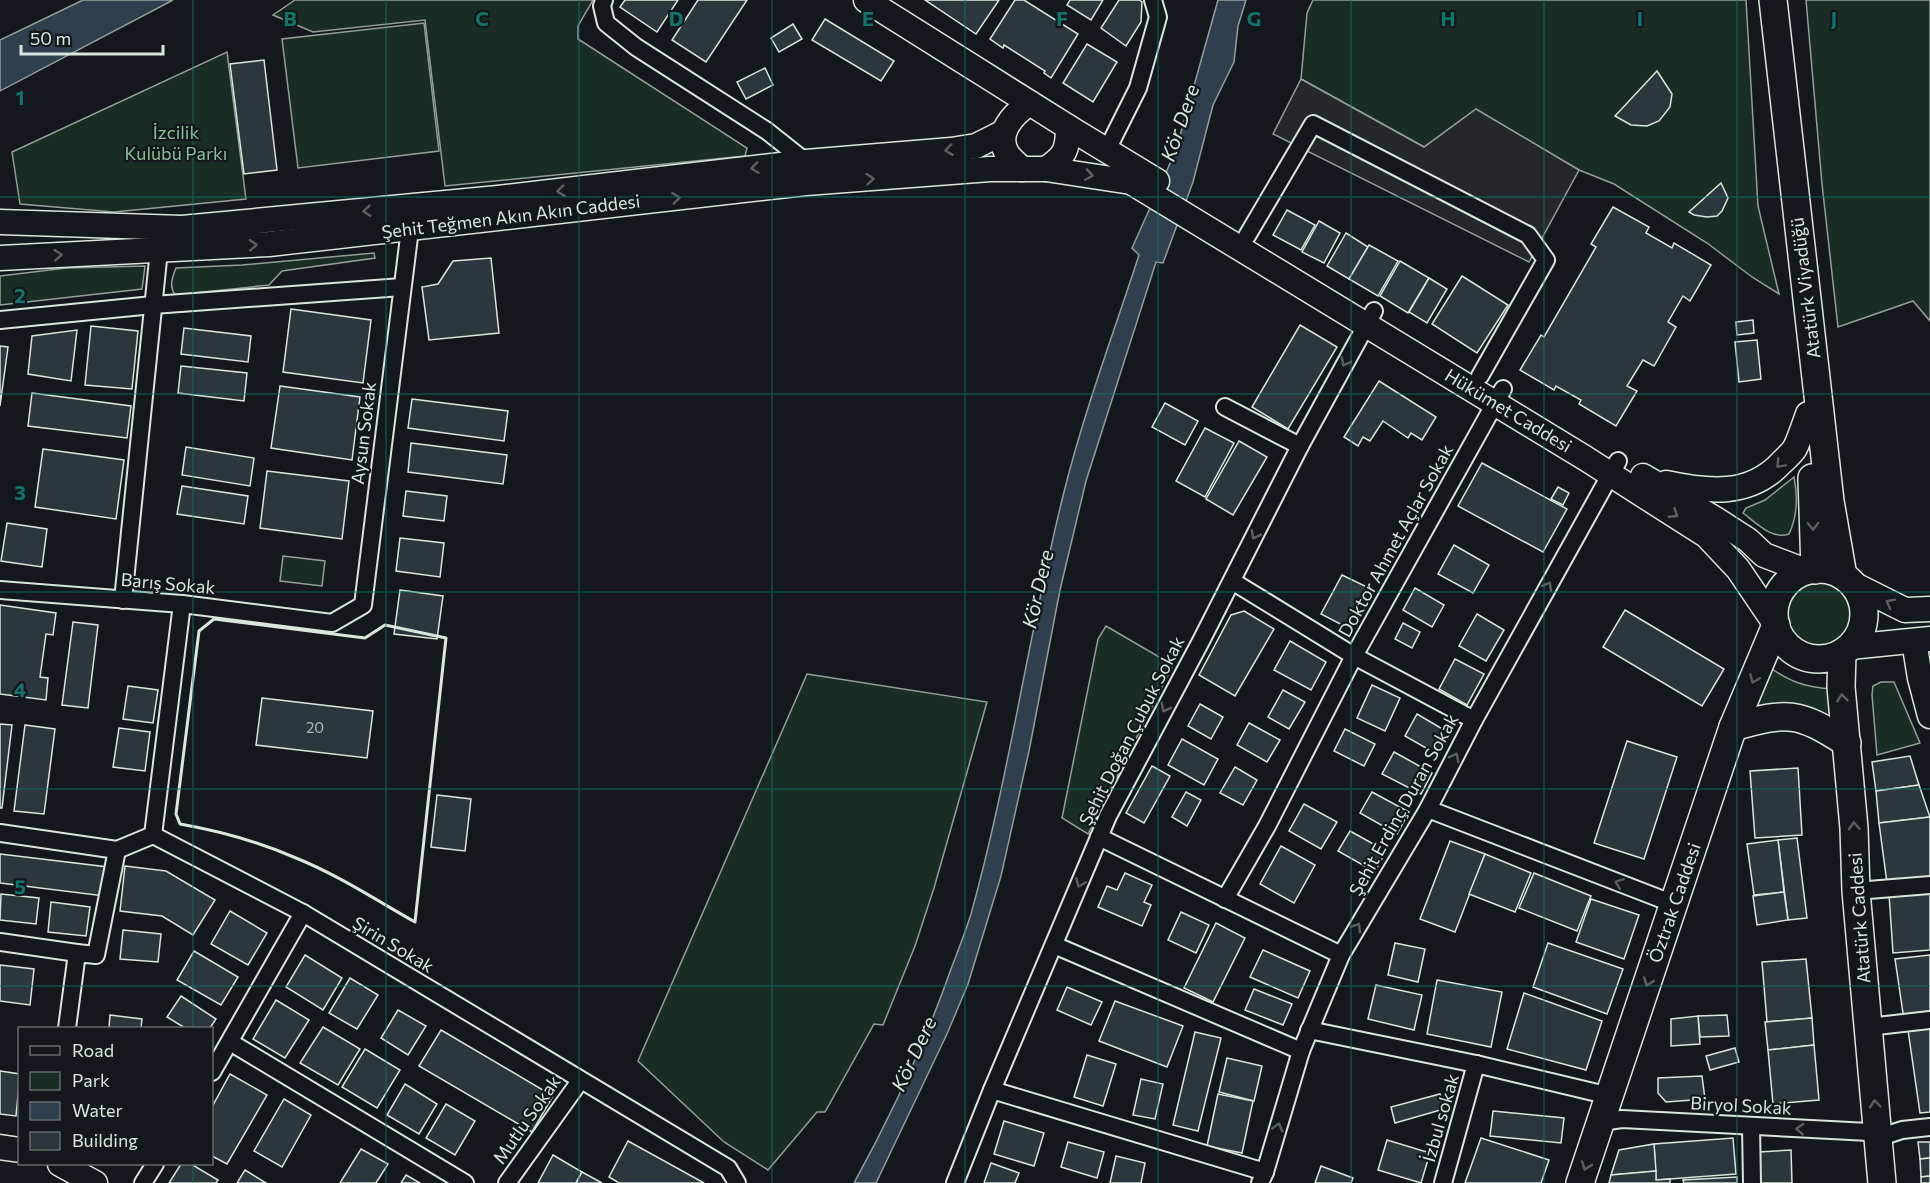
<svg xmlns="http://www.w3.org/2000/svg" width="1930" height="1183" viewBox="0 0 1930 1183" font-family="Commissioner,sans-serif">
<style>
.green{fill:#1a2d24;stroke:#939e99;stroke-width:1.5}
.parking{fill:#24282b;stroke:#939e99;stroke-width:1.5}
.water{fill:#2f3f4d;stroke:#939e99;stroke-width:1.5}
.building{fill:#2c363c;stroke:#d8e6dc;stroke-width:1.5}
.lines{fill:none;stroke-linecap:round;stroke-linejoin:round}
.street-casing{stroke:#d8e6dc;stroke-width:20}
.secondary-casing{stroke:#d8e6dc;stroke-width:27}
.primary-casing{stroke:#d8e6dc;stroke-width:30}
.street{stroke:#14181c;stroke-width:16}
.secondary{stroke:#14181c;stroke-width:24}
.primary{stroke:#14181c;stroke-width:27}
.wall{stroke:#d8e6dc;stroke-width:3}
.oneway{stroke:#59605f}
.grid{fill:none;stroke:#0f766e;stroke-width:1.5;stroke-opacity:0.55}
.labels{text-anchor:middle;stroke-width:4.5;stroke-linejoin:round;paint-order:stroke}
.number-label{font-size:15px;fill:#adbab4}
.park-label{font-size:18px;fill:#8ac095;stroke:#14181c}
.street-label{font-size:18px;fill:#d8e6dc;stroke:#14181c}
.water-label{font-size:20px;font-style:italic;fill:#d8e6dc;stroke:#14181c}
.grid-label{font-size:20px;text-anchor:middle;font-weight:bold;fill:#0f766e;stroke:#14181c;stroke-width:4.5;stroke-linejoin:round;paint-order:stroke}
</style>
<rect width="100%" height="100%" fill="#14181c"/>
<g class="green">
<path d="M295,0H593L578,26V39L747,148L745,156L445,186L425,20L313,32L273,15Z"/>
<path d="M1313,0H1746L1758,206L1779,294L1752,277L1707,243L1614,184L1579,170L1476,110L1424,147L1301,79L1307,13Z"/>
<path d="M1806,0H1930V321L1913,301L1838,327L1822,184Z"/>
<path d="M424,23L439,151L298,168L282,39Z"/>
<path d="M227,52L246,199L114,212L20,204L12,152Z"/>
<path d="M374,253L375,258L282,271L269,285L175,295C169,286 172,278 176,268L242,265Z"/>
<path d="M145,266L142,289L0,305V276L66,268Z"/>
<path d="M1794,477C1798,497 1798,515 1789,534C1772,540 1756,523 1743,513L1746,508L1765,500Z"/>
<path d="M283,556L325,561L322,586L280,581Z"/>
<circle cx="1819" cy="614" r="35"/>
<path d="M1106,626L1173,665L1088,834L1062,818L1098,639Z"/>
<path d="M1766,665C1789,681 1803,687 1831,689L1837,731L1745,719Z"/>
<path d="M807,674L987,702L934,888L915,946L883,1025L874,1024L825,1112H817L768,1170L724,1142L638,1061Z"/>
<path d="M1881,682H1894L1920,743L1877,755L1872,695L1873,686Z"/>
</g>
<path class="parking" d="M1301,79L1424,147L1476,109L1579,170L1529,262L1273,134Z"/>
<g class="water">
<path d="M83,0H173L0,91V40Z"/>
<path d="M1218,0H1246L1238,26L1234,62L1213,105L1193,182L1163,263L1156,262L1086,481L1060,590L1029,751L1001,876L968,984L947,1034L876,1183H854C892,1114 925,1043 951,969C958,951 965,933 971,914C1010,774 1029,629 1065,488C1085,409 1114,332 1139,255L1132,248L1176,150Z"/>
</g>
<g class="building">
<path d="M625,0H678L657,32L620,7Z"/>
<path d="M698,0H747L706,62L672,40Z"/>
<path d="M925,0H999L976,34Z"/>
<path d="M1015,0H1024L1078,34L1051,78L1044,73L1045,71L1004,45L1003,48L990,39Z"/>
<path d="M1070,0H1103L1091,20L1067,5Z"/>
<path d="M1119,0H1139L1142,2L1141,22L1126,46L1101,28Z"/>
<path d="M825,19L894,61L881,81L812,40Z"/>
<path d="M793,24L802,39L779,52L771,38Z"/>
<path d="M1087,44L1117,62L1093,102L1063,83Z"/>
<path d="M264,60L277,170L244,174L230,64Z"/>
<path d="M765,68L773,85L746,99L737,82Z"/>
<path d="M1657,71L1672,94L1670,107L1659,121L1647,126L1631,125L1615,116Z"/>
<path d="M1721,183L1728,198L1722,211L1717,216L1707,217L1694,215L1689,212Z"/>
<path d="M1613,207L1649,227L1646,233L1672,248L1674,243L1711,265L1690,301L1683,296L1668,322L1676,327L1654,366L1643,360L1627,386L1637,391L1616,426L1579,404L1581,400L1556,386L1554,390L1520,370L1541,335L1544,337L1596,247L1591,244Z"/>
<path d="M1287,210L1315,225L1301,250L1273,235Z"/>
<path d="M1319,221L1340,233L1324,263L1302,252Z"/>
<path d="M1346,233L1368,247L1349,279L1327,266Z"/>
<path d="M1369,245L1398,261L1378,296L1349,279Z"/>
<path d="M491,258L499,333L429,340L422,287L438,284L453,261Z"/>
<path d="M1400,261L1429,278L1408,313L1380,296Z"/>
<path d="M1462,276L1508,305L1477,353L1432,324Z"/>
<path d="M1429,278L1447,289L1427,323L1409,312Z"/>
<path d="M291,309L371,320L363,383L283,372Z"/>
<path d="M1753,320L1754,333L1737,335L1736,322Z"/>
<path d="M1300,325L1337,347L1288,429L1252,407Z"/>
<path d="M91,326L138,331L132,389L85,385Z"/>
<path d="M184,328L251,336L248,362L181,354Z"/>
<path d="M77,330L71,381L28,374L32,336Z"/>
<path d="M1757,340L1761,379L1739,382L1735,342Z"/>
<path d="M0,346L8,347L0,406Z"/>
<path d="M181,366L247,373L244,401L178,393Z"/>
<path d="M1379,381L1436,417L1422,440L1411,433L1408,438L1383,421L1370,441L1363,437L1358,446L1344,437Z"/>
<path d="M280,386L360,397L352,460L271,448Z"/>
<path d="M32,393L131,406L127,438L28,426Z"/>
<path d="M412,399L508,411L504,441L408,428Z"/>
<path d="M1165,403L1198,421L1185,445L1152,427Z"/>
<path d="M1205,428L1234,443L1205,497L1176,481Z"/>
<path d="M1239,441L1267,457L1233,515L1206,499Z"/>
<path d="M411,443L507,455L503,484L408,472Z"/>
<path d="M186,447L254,458L250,486L182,475Z"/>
<path d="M43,449L124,460L116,519L35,507Z"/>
<path d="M1482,463L1567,509L1543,552L1458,506Z"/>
<path d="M267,471L349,481L342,539L260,528Z"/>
<path d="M182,486L248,496L244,524L177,514Z"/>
<path d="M1558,487L1569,493L1563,505L1551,499Z"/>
<path d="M406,491L447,496L444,521L403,516Z"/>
<path d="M7,523L47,529L42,567L1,561Z"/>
<path d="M400,538L444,543L440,577L396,571Z"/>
<path d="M1454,545L1489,565L1473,593L1438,574Z"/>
<path d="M1342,575L1367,587L1346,627L1321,614Z"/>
<path d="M1415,588L1444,605L1432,627L1403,610Z"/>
<path d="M400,590L443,596L437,639L394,634Z"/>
<path d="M0,605L56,613L53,635L46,634L40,677L48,678L46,700L0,694Z"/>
<path d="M1625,610L1724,669L1702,706L1603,647Z"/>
<path d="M1244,611L1274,629L1235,696L1199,675L1231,615Z"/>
<path d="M1477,614L1504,630L1486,661L1459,646Z"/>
<path d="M73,622L98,625L88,708L62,705Z"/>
<path d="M1403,623L1420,632L1412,648L1395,639Z"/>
<path d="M1290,641L1326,662L1311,690L1274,670Z"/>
<path d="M1455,659L1484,674L1467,705L1439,689Z"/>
<path d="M1372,685L1400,698L1385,731L1357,718Z"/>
<path d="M128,686L158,690L153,723L123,719Z"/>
<path d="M1283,690L1305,702L1289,729L1268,717Z"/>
<path d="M262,698L373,711L367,758L256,745Z"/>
<path d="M1200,704L1223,717L1211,739L1188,726Z"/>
<path d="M1417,714L1451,734L1438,755L1405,736Z"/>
<path d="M1249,723L1280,740L1267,762L1237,745Z"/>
<path d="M0,724L12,725L2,808H0Z"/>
<path d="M25,725L55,729L44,814L14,811Z"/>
<path d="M119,728L150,732L145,771L113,767Z"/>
<path d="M1345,729L1375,744L1364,766L1334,751Z"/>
<path d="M1182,739L1218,759L1204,785L1168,765Z"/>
<path d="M1627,741L1677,757L1644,859L1594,843Z"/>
<path d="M1394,752L1432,773L1421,794L1382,774Z"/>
<path d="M1910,756L1919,785L1876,791L1872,762Z"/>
<path d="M1152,766L1170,776L1144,823L1126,813Z"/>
<path d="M1235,767L1257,780L1243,805L1220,793Z"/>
<path d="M1798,768L1802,835L1755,838L1750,771Z"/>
<path d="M1919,785L1930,817L1879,823L1876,791Z"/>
<path d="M1186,792L1201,800L1187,826L1172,817Z"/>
<path d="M1372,792L1409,812L1397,834L1360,813Z"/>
<path d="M437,795L471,799L465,851L431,847Z"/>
<path d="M1304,804L1337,822L1321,849L1289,831Z"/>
<path d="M1930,817V878L1887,883L1879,823Z"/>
<path d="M1350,831L1386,851L1375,872L1338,851Z"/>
<path d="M1797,838L1807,918L1788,920L1778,840Z"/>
<path d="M1778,840L1784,892L1754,895L1747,844Z"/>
<path d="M1450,841L1485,854L1455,932L1420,919Z"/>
<path d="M1281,846L1315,865L1294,903L1260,884Z"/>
<path d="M0,854L108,867L104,896L0,883Z"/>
<path d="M1485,854L1531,873L1515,912L1469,894Z"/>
<path d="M125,866L166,871L215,900L193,935L162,916L120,911Z"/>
<path d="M1125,873L1152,885L1144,902L1151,905L1142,926L1098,907L1107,886L1117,890Z"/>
<path d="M1534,873L1591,896L1577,931L1519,908Z"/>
<path d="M1784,892L1788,920L1757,925L1753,896Z"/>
<path d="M1930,893V950L1893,953L1889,894Z"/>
<path d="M1,894L39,898L36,924L0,920Z"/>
<path d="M1591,899L1639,915L1624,959L1576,942Z"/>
<path d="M51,902L90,907L86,936L48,932Z"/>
<path d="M230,911L267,933L248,965L211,944Z"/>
<path d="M1181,912L1209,925L1196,953L1168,940Z"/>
<path d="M1216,923L1245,938L1213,1002L1184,988Z"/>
<path d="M123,930L161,934L158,962L120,959Z"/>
<path d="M1395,943L1425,949L1418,982L1388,975Z"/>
<path d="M1548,943L1623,969L1607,1014L1533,987Z"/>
<path d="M1263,950L1310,971L1298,998L1250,977Z"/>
<path d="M194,951L238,977L221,1005L177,980Z"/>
<path d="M305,955L342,978L323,1010L286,987Z"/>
<path d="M1930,955V1017L1904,1020L1895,959Z"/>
<path d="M1806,959L1812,1018L1767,1022L1762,962Z"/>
<path d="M0,965L34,969L30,1005L0,1001Z"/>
<path d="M350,978L378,995L357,1029L329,1013Z"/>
<path d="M1437,980L1502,992L1491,1047L1427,1034Z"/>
<path d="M1376,985L1422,995L1414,1030L1368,1019Z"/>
<path d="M1067,987L1102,1002L1091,1025L1057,1010Z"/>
<path d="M1254,989L1292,1004L1283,1025L1245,1010Z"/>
<path d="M1524,993L1602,1021L1586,1070L1507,1049Z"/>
<path d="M181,996L216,1019L210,1028H185L167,1017Z"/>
<path d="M276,1000L309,1020L285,1058L253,1039Z"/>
<path d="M1115,1001L1183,1026L1167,1067L1099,1041Z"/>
<path d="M398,1010L426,1026L408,1055L381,1038Z"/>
<path d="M110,1015L142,1019L141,1028H109Z"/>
<path d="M1727,1015L1729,1036L1700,1037L1698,1016Z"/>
<path d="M1698,1016L1700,1044L1671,1046V1019Z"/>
<path d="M1812,1018L1814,1045L1768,1050L1765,1022Z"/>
<path d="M323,1027L360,1049L338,1085L300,1063Z"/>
<path d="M1930,1028V1112L1920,1113L1908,1030Z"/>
<path d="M441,1030L553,1096L532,1132L419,1066Z"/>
<path d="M1195,1032L1221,1038L1198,1131L1173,1125Z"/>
<path d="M1814,1045L1819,1100L1773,1104L1768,1050Z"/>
<path d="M1735,1048L1739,1062L1710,1070L1706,1056Z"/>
<path d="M365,1049L400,1070L377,1108L342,1087Z"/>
<path d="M1087,1055L1116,1064L1103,1106L1074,1097Z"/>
<path d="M1227,1058L1262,1066L1254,1101L1219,1092Z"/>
<path d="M0,1071L20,1074L16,1116L0,1114Z"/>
<path d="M230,1074L267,1095L227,1164L212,1156V1107Z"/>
<path d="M1702,1076L1705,1099L1666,1102L1658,1093V1078Z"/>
<path d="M1141,1079L1163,1084L1155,1119L1133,1115Z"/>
<path d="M405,1084L437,1104L419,1134L387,1115Z"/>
<path d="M1218,1094L1253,1101L1242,1153L1207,1146Z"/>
<path d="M1440,1094L1444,1109L1395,1123L1391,1107Z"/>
<path d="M284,1099L311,1115L282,1167L254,1151Z"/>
<path d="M446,1104L475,1121L455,1155L426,1138Z"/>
<path d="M1493,1111L1564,1118L1561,1143L1490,1136Z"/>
<path d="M1004,1121L1044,1133L1034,1166L994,1154Z"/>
<path d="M1481,1138L1549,1160L1541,1183H1465Z"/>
<path d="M1733,1138L1736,1174L1656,1180L1654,1144Z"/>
<path d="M1387,1140L1430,1153L1421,1183L1378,1170Z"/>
<path d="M628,1141L704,1183H619L609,1177Z"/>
<path d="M1068,1142L1104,1152L1097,1178L1061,1167Z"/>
<path d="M1918,1142H1930V1158L1920,1159Z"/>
<path d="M1654,1144L1656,1171L1611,1175L1619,1150Z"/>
<path d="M361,1149L388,1164L376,1183H340Z"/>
<path d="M1791,1150L1792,1183H1760L1759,1152Z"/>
<path d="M553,1155L582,1172L576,1183H538Z"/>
<path d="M1116,1156L1145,1163L1141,1183H1110Z"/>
<path d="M1930,1158V1176L1921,1177L1920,1159Z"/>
<path d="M991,1163L1019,1173L1015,1183H984Z"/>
<path d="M181,1164H191L218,1180L216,1183H169Z"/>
<path d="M1321,1166L1353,1178L1351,1183H1315Z"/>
<path d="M245,1170L266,1183H237Z"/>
<path d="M1656,1171V1180L1670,1179V1183H1609L1611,1175Z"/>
<path d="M582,1172L602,1183H576Z"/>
<path d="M406,1175L420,1183H401Z"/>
<path d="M1930,1176V1183H1921V1177Z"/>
<path d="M1737,1177V1183H1684L1683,1180Z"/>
</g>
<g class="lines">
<g class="street-casing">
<g id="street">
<path d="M604,0L602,6L606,23L636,47L767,131L806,162"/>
<path d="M1107,150L1138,88L1158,17L1153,0"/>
<path d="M1247,236L1313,124L1528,235L1546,260L1480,376"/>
<path d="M0,320L153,305L402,287"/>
<path d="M1225,407L1300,446"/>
<path d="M0,590L182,604L332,623L363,605L410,229"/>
<path d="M123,600L159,250"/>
<path d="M1474,720L1354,656L1503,389"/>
<path d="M1428,809L1674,904"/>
<path d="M0,833L117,850L153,835L303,913L728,1168L737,1183"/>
<path d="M153,835L182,604"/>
<path d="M1099,837L1341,955"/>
<path d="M1856,891L1930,885"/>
<path d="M1225,899L1267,826L1354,656L1232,581"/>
<path d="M0,942L77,953"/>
<path d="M1054,945L1301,1051"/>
<path d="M1868,1027L1930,1020"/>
<path d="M67,1028L77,953L96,955L117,850"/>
<path d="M1309,1030L1476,1064L1610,1096"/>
<path d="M230,1042L465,1183"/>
<path d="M212,1072L303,913"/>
<path d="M992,1090L1265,1172"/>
<path d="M1601,1122L1622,1119L1869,1132L1878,1138L1902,1130L1930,1127"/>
<path d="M1751,1126L1752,1183"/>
<path d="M143,1183L155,1164"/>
<path d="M507,1183L580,1081"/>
<path d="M955,1183L992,1090L1108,816L1201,641L1300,446L1374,311"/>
<path d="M1260,1183L1265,1172L1301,1051L1341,955L1428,809L1474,720L1618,461"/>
<path d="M1443,1183L1476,1064"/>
</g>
</g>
<g class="secondary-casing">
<g id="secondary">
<path d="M866,0C933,42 1001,85 1068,127C1068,150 1065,156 1046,169H1022C1018,165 1012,160 1008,155C994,134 1013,114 1030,103"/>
<path d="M1068,127L1157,181"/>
<path d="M1046,169L1131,182L1585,458L1707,536L1738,569L1776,625"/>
<path d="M0,222L182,228L498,198L806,162L951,150L976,146L1004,132"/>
<path d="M0,258L269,244L806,183L990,169H1022"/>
<path d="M1643,476L1717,520L1748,540L1764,555L1806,571"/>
<path d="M1666,483C1708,492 1750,497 1782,462C1786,458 1792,453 1795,448C1800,438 1804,425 1808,414"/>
<path d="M1853,584L1905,610L1930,609"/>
<path d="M1914,641L1920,678L1930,716"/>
<path d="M1850,647L1930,639"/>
<path d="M0,1147L20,1150"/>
<path d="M60,1164L95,1183"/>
</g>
</g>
<g class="primary-casing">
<g id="primary">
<path d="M1773,0L1830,501L1843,576"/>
<path d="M1812,478L1815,570"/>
<circle cx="1819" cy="614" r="45"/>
<path d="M1842,653L1841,687L1854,828L1856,891L1882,1183"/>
<path d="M1733,727C1788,711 1799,712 1847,743"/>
<path d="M1580,1183L1733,727L1776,625"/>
</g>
</g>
<use href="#street" class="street"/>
<use href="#secondary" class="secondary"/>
<use href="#primary" class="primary"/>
<path class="wall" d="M214,619L365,638L385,625L446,638L415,922C376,900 338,875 296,858C259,842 220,831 180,824L176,814L199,631Z"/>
</g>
<defs><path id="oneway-chevron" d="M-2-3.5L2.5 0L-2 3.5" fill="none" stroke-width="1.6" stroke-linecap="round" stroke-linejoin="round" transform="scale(1.5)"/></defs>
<g class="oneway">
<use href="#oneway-chevron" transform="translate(949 150) rotate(173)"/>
<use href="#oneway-chevron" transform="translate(755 168) rotate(173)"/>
<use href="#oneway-chevron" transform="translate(1089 175) rotate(9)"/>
<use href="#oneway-chevron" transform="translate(870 179) rotate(-4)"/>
<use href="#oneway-chevron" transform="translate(561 191) rotate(173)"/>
<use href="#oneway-chevron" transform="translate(676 198) rotate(-7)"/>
<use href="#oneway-chevron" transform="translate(367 211) rotate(175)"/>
<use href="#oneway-chevron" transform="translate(253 245) rotate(-3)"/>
<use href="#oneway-chevron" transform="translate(58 255) rotate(-4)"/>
<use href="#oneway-chevron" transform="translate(1345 362) rotate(118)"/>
<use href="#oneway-chevron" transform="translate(1780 464) rotate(133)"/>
<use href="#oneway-chevron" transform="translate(1674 514) rotate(33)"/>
<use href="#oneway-chevron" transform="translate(1813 526) rotate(89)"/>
<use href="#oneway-chevron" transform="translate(1255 535) rotate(117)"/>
<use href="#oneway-chevron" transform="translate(1548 586) rotate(-61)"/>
<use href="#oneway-chevron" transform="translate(1890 603) rotate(-153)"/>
<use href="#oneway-chevron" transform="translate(1754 679) rotate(112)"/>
<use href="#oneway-chevron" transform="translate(1842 698) rotate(-96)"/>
<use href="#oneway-chevron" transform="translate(1165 708) rotate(118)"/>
<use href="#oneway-chevron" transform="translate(1455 757) rotate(-63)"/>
<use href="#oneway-chevron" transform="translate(1854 826) rotate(-93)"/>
<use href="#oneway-chevron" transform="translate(1080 883) rotate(113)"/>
<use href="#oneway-chevron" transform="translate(1619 883) rotate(-159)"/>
<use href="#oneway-chevron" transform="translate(1357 927) rotate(-59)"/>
<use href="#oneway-chevron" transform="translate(1648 982) rotate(109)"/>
<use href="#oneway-chevron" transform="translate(1875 1104) rotate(-95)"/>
<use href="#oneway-chevron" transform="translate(1278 1127) rotate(-74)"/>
<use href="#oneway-chevron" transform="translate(1800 1129) rotate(-177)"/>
<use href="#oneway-chevron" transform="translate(1586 1166) rotate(109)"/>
</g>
<path class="grid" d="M193,0V1028M386,0V1183M579,0V1183M772,0V1183M965,0V1183M1158,0V1183M1351,0V1183M1544,0V1183M1737,0V1183M0,197H1930M0,394H1930M0,592H1930M0,789H1930M0,986H1930M193,1164V1183"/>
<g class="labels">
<g class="number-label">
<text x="315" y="733">20</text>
</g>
<g class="park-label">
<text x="176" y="139">İzcilik<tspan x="176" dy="21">Kulübü Parkı</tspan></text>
</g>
<g class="street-label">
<text transform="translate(511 217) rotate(-7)" y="6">Şehit Teğmen Akın Akın Caddesi</text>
<text transform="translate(1806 288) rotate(-97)" y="6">Atatürk Viyadüğü</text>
<text transform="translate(1508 411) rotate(31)" y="6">Hükümet Caddesi</text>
<text transform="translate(364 433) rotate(-83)" y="6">Aysun Sokak</text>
<text transform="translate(1396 541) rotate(-61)" y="6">Doktor Ahmet Açlar Sokak</text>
<text transform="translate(168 584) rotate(5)" y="6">Barış Sokak</text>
<text transform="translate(1132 731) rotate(-63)" y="6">Şehit Doğan Çubuk Sokak</text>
<text transform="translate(1404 805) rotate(-61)" y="6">Şehit Erdinç Duran Sokak</text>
<text transform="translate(1675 903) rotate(-71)" y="6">Öztrak Caddesi</text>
<text transform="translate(1860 918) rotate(-94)" y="6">Atatürk Caddesi</text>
<text transform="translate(393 945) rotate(31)" y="6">Şirin Sokak</text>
<text transform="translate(1741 1106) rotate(3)" y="6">Biryol Sokak</text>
<text transform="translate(1441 1118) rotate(-74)" y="6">İzbul sokak</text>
<text transform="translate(527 1120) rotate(-55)" y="6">Mutlu Sokak</text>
</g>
<g class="water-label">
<text transform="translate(1180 123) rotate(-71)" y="7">Kör Dere</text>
<text transform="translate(1038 589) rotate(-77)" y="7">Kör Dere</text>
<text transform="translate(914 1054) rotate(-65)" y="7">Kör Dere</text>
</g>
</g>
<g class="grid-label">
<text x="290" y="26">B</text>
<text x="482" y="26">C</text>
<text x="676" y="26">D</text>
<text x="868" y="26">E</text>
<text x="1062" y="26">F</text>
<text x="1254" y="26">G</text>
<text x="1448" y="26">H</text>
<text x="1640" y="26">I</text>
<text x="1834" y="26">J</text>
<text x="20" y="105">1</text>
<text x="20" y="303">2</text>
<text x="20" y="500">3</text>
<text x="20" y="697">4</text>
<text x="20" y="894">5</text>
</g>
<rect x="18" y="1027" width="195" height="138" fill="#14181c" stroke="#626a69" stroke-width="1.5"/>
<rect x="30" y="1046" width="30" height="9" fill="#14181c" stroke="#626a69" stroke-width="1.5"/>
<text x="72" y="1057" font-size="18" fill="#d8e6dc">Road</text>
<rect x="30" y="1072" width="30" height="18" fill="#1a2d24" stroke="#626a69" stroke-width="1.5"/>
<text x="72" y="1087" font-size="18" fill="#d8e6dc">Park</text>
<rect x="30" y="1102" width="30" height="18" fill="#2f3f4d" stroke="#626a69" stroke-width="1.5"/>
<text x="72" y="1117" font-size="18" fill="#d8e6dc">Water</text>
<rect x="30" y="1132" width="30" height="18" fill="#2c363c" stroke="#626a69" stroke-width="1.5"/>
<text x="72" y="1147" font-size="18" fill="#d8e6dc">Building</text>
<path d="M21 45v9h142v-9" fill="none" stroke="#d8e6dc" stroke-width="3"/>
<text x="30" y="45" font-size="18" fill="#d8e6dc" stroke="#14181c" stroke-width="4.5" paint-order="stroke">50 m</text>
</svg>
